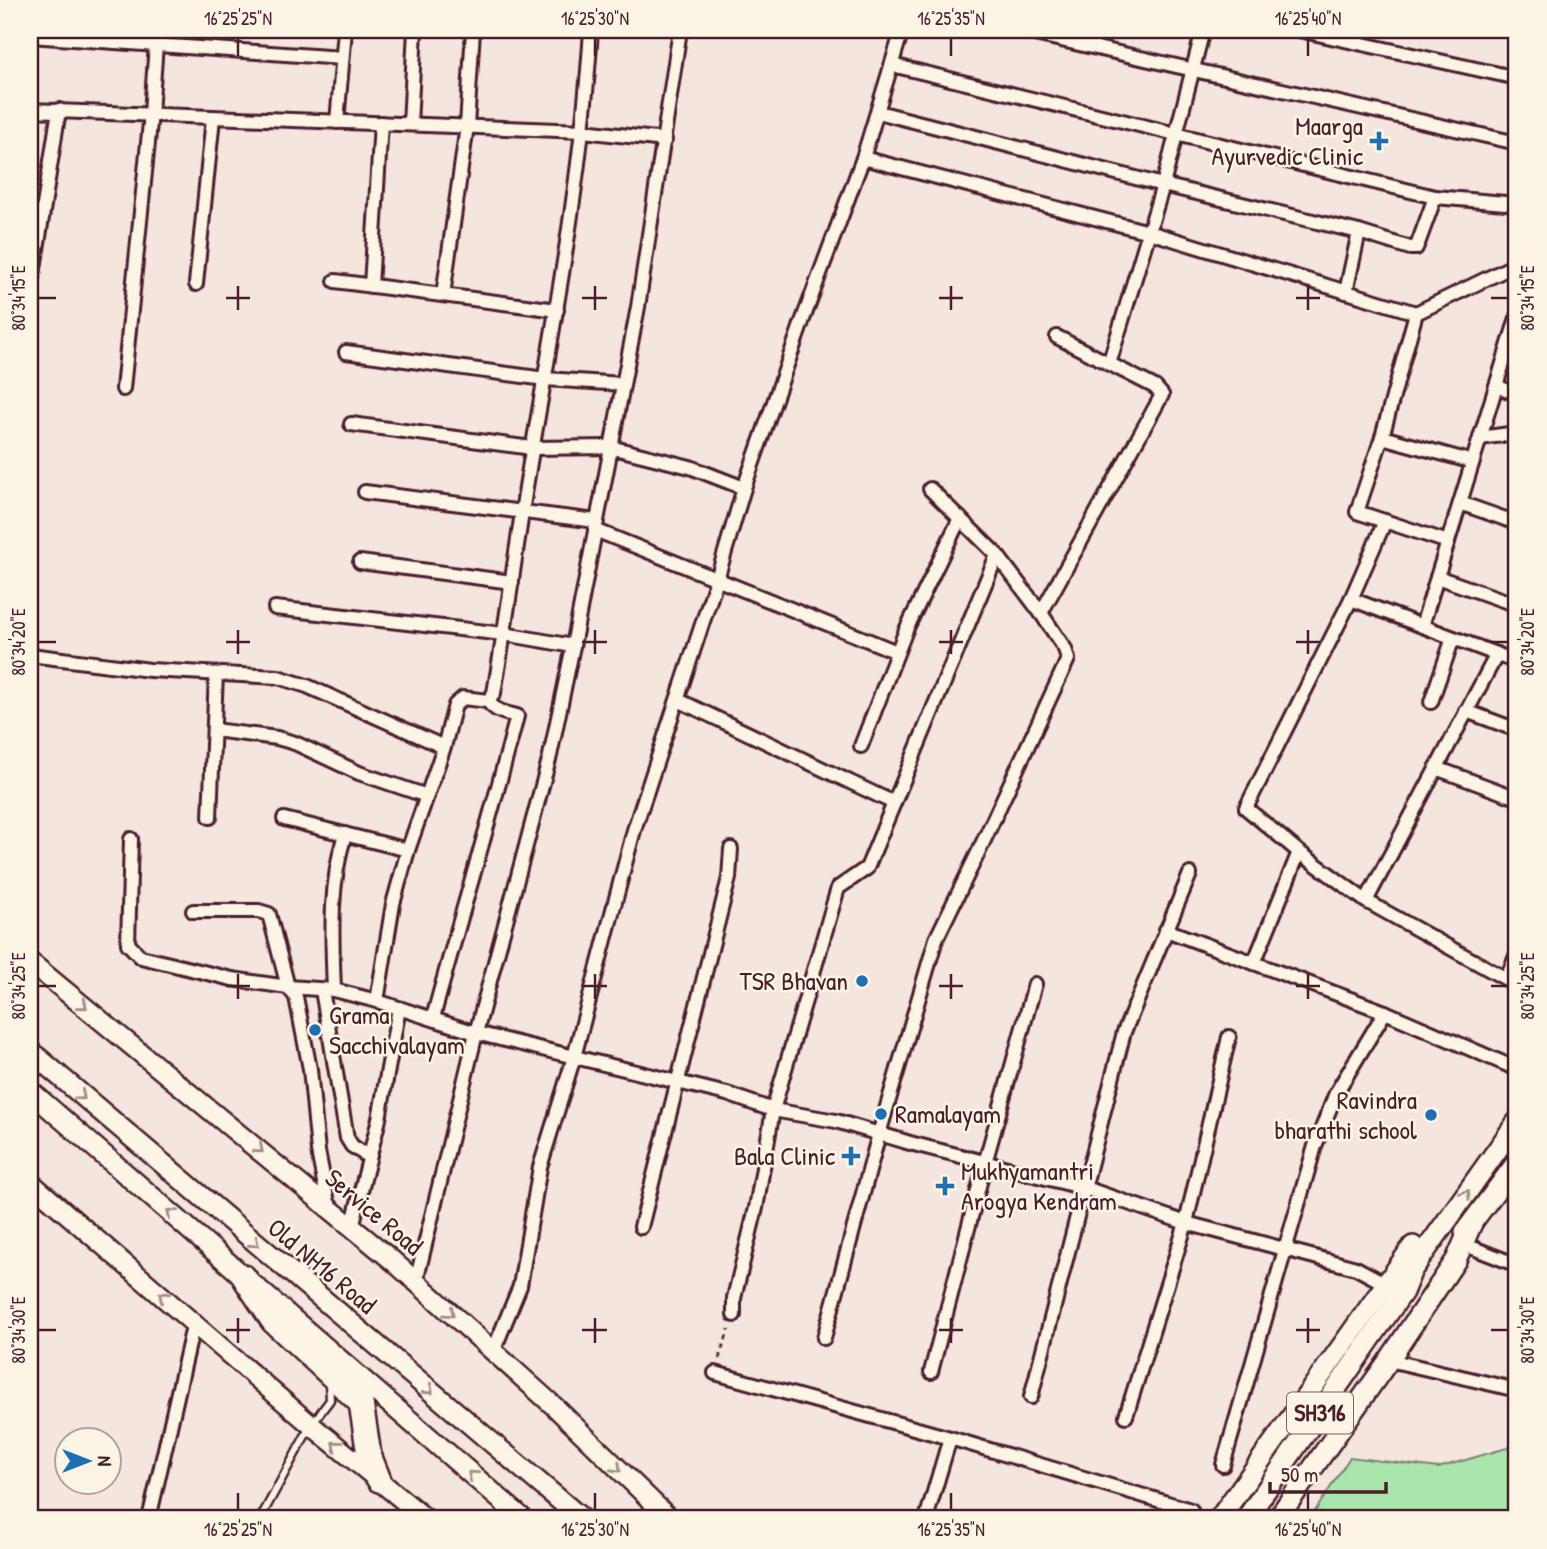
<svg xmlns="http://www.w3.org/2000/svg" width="1547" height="1549" viewBox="0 0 1547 1549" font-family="'Patrick Hand',sans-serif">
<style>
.green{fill:#aae6ac;stroke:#7a826c;stroke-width:2}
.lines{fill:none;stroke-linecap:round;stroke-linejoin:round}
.lane-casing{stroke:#4a1f2b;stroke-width:11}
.street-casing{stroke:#4a1f2b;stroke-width:18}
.secondary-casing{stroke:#4a1f2b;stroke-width:23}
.primary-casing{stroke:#4a1f2b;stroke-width:24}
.highway-casing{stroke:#4a1f2b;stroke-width:28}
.path{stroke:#4a1f2b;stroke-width:2.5;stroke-dasharray:5 5;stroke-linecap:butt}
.lane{stroke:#fcf5e5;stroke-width:6}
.street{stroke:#fcf5e5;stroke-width:12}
.secondary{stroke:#fcf5e5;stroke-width:18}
.primary{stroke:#fcf5e5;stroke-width:19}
.highway{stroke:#fcf5e5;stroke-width:23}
.oneway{stroke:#a38a88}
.ticks{fill:none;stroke:#4a1f2b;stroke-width:2.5}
.poi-dot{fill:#1f6fb2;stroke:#fcf5e5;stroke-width:2.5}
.labels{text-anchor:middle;stroke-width:5;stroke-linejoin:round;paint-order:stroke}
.shield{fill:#fcf5e5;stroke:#7f5f63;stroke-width:2}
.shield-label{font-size:24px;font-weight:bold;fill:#4a1f2b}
.poi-label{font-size:26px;fill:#4a1f2b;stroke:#fcf5e5;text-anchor:end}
.street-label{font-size:26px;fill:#4a1f2b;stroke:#fcf5e5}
.neatline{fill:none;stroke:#4a1f2b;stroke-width:2.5}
.ticks-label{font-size:18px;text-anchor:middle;fill:#4a1f2b}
</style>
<rect width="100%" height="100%" fill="#f4e5df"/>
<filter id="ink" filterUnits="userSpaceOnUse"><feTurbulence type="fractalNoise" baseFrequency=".0143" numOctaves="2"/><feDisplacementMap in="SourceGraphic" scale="14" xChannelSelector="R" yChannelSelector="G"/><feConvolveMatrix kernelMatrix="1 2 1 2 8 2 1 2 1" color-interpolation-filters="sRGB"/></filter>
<g filter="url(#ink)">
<path class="green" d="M1517,1445V1519H1310L1350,1457L1438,1468Z"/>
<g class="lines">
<g class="lane-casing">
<path id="lane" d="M260,1519L311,1425L330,1400L329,1381"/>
</g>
<g class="street-casing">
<g id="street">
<path d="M1017,30L1517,143"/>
<path d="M1299,30L1517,78"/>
<path d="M30,36L342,58"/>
<path d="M892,65L1435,197L1517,204"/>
<path d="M30,110L583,131L665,140"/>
<path d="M878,112L1163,185L1359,232L1410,248H1416L1419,241L1435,197"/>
<path d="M337,122L345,30"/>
<path d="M410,124L415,30"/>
<path d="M863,158L1149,232L1416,313"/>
<path d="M335,281L557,310"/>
<path d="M196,284L213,118"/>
<path d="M371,286L381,123"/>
<path d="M1346,292L1359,232"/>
<path d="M30,294L59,110"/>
<path d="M443,295L467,126L473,30"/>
<path d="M346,352L545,379L623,384"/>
<path d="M1109,364L1163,185L1203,30"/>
<path d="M1496,386L1517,394"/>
<path d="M123,389L151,113L157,30"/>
<path d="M351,424L532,448L610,447L690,467L744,488"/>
<path d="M1382,437L1473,462"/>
<path d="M1480,438L1517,433"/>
<path d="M365,492L596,521"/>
<path d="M1460,503L1517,523"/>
<path d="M1385,521L1351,599L1246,808L1299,852L1366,901L1517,985"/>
<path d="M595,530L897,652"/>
<path d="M1448,542L1357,512L1382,437L1416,313L1517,264"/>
<path d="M360,562L512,582"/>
<path d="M1437,577L1517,605"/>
<path d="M1351,599L1517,662"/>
<path d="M275,608L504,634L573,646"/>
<path d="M1041,613L1162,395L1155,387L1057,337"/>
<path d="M1422,626L1517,318"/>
<path d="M30,655L150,670L278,677L307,686L444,747"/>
<path d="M678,700L894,803"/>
<path d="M1431,702L1453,638"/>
<path d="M1466,711L1517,730"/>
<path d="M214,730L277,738L295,743L359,773L427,796"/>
<path d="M861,746L906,630L960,518"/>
<path d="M1436,768L1517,798"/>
<path d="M210,817L216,674"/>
<path d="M284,819L408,850"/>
<path d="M131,839L128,944L141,957L232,979L288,987L269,914L259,911H193"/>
<path d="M1366,901L1497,654"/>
<path d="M1166,930L1385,1012L1517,1069"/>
<path d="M1254,963L1299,852"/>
<path d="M1507,978L1517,954"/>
<path d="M322,990L347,1138L352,1146L369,1157"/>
<path d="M334,990C332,937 329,886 345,834"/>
<path d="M377,1001L393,904L408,850L444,747L455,705L463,698L488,701L494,693C508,613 518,532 532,451C556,311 582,172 591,30"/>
<path d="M433,1018C460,917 491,818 517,716C506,713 495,712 488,701"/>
<path d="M329,1208L318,1151L310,1069L296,997L288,987L334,990L377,1001L476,1033L727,1094L773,1110L836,1121L910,1143L1085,1188L1186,1223L1356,1268L1386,1284"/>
<path d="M352,1227L379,1119L399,1008"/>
<path d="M641,1227L729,878L731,849"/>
<path d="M1463,1244L1517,1265"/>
<path d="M416,1282L476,1033L550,756L573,646L638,307L680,30"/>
<path d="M734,1315V1298L756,1208L773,1110L838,888L867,868L997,555"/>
<path d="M824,1338L879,1134L936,939L978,853L1068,659L1065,649L1041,613L997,555L930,489"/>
<path d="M493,1352L520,1286L540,1167L574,1057L634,830L717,579L744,488L802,322L863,158L902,30"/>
<path d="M1389,1360L1517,1390"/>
<path d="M931,1372L985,1163L1035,984"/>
<path d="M715,1373L950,1438L1191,1510"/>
<path d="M1031,1397L1124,1032L1190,874"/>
<path d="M1126,1416L1186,1223L1229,1037"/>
<path d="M1223,1465L1315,1146L1336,1093L1385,1012"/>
<path d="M149,1519L194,1322"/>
<path d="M926,1519L950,1438"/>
</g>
</g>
<g class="secondary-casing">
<g id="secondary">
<path d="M30,962L393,1261L555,1407L670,1519"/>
<path d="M30,1182L311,1425L426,1519"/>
</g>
</g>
<g class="primary-casing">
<g id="primary">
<path d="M30,1051L582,1519"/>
<path d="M30,1091L523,1519"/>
<path d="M1465,1232L1517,1162"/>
<path d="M1219,1519L1413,1246"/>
<path d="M1246,1519L1403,1292L1412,1270L1517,1122"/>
<path d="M1277,1519L1389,1360L1456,1260L1473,1221"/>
</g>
</g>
<g class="highway-casing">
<path id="highway" d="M244,1277L273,1321L361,1403L369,1455L379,1480"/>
</g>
<path class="path" d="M719,1359L729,1329"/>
<use href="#lane" class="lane"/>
<use href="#street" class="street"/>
<use href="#secondary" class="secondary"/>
<use href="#primary" class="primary"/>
<use href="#highway" class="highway"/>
</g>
<defs><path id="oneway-chevron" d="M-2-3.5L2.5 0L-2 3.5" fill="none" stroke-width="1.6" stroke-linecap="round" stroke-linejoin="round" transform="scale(1.75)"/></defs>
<g class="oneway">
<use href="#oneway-chevron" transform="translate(83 1005) rotate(39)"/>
<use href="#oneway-chevron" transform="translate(81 1096) rotate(41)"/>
<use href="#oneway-chevron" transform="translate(259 1149) rotate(40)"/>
<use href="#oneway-chevron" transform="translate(1466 1194) rotate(-55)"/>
<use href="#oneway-chevron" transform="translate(171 1213) rotate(-139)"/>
<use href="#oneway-chevron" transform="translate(255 1243) rotate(40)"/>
<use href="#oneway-chevron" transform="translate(163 1296) rotate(-139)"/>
<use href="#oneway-chevron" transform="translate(450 1313) rotate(42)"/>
<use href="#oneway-chevron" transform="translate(429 1390) rotate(40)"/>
<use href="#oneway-chevron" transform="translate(336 1445) rotate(-141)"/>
<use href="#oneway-chevron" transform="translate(617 1468) rotate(44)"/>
<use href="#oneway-chevron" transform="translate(472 1475) rotate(-139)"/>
</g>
</g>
<path class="ticks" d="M238,38V56M595,38V56M951,38V56M1308,38V56M238,286V310M595,286V310M951,286V310M1308,286V310M38,298H56M226,298H250M582,298H607M939,298H963M1296,298H1320M1491,298H1508M238,630V654M595,630V654M951,630V654M1308,630V654M38,642H56M226,642H250M582,642H607M939,642H963M1296,642H1320M1491,642H1508M238,974V999M595,974V999M951,974V999M1308,974V999M38,986H56M226,986H250M582,986H607M939,986H963M1296,986H1320M1491,986H1508M238,1318V1343M595,1318V1343M951,1318V1343M1308,1318V1343M38,1330H56M226,1330H250M582,1330H607M939,1330H963M1296,1330H1320M1491,1330H1508M238,1493V1510M595,1493V1510M951,1493V1510M1308,1493V1510"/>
<g class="poi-dot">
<path d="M1375.5 130.5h7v7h7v7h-7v7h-7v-7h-7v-7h7z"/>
<circle cx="862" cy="981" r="7"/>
<circle cx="315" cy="1030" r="7"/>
<circle cx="881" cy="1114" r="7"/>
<circle cx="1431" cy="1115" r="7"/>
<path d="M847.5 1145.5h7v7h7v7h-7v7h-7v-7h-7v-7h7z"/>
<path d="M941.5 1175.5h7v7h7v7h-7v7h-7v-7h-7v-7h7z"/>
</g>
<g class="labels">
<rect class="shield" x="1287" y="1392.5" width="66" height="41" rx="5"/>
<g class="shield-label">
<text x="1320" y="1421">SH316</text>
</g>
<g class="poi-label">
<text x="1363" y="135">Maarga<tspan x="1363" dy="30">Ayurvedic Clinic</tspan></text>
<text x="848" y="990">TSR Bhavan</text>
<text x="329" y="1024" text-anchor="start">Grama<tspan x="329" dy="30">Sacchivalayam</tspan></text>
<text x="1417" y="1109">Ravindra<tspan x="1417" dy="30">bharathi school</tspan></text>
<text x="895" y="1123" text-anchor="start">Ramalayam</text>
<text x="835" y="1165">Bala Clinic</text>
<text x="961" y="1180" text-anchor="start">Mukhyamantri<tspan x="961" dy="30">Arogya Kendram</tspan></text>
</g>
<g class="street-label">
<text transform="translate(374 1212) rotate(40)" y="9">Service Road</text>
<text transform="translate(322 1266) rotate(40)" y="9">Old NH16 Road</text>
</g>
</g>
<rect width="1547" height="1549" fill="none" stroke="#fcf5e5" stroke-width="77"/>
<g transform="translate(88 1461) rotate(90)"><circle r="33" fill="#fcf5e5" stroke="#b59f9b" stroke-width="2"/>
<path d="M0-5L12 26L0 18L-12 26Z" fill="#1f6fb2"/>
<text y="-10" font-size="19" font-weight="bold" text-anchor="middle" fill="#4a1f2b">N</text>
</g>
<path d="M1270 1482v10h116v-10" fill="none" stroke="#4a1f2b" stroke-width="3.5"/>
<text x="1281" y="1482" font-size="21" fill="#4a1f2b" stroke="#fcf5e5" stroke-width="5" paint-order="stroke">50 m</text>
<rect x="38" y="38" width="1470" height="1472" class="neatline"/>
<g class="ticks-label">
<text x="238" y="25">16°25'25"N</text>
<text x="595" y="25">16°25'30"N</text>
<text x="951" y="25">16°25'35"N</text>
<text x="1308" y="25">16°25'40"N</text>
<text transform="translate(1528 298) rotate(-90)" y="6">80°34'15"E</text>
<text transform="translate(19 298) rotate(-90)" y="6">80°34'15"E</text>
<text transform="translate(1528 642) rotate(-90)" y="6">80°34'20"E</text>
<text transform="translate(19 642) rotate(-90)" y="6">80°34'20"E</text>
<text transform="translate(1528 986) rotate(-90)" y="6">80°34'25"E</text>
<text transform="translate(19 986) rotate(-90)" y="6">80°34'25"E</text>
<text transform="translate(19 1330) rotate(-90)" y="6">80°34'30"E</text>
<text transform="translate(1528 1330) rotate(-90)" y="6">80°34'30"E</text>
<text x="238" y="1536">16°25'25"N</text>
<text x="595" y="1536">16°25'30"N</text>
<text x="951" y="1536">16°25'35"N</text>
<text x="1308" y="1536">16°25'40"N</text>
</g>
</svg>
